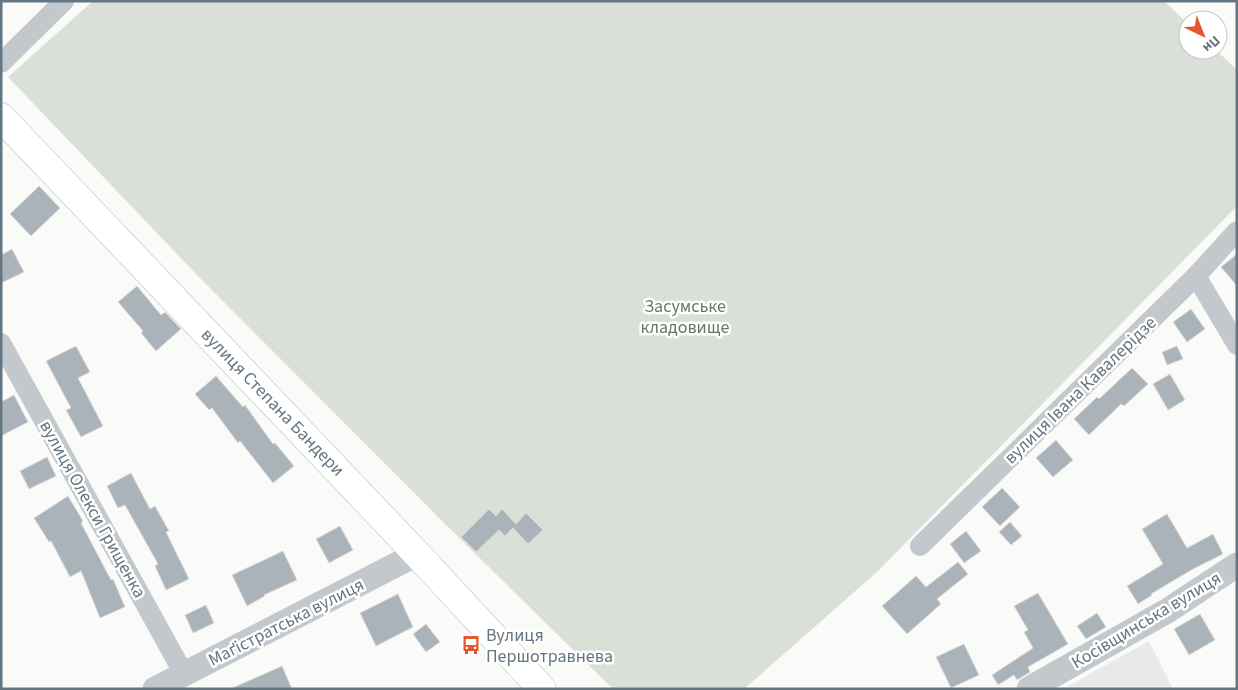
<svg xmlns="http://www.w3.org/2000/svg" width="1238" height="690" viewBox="0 0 1238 690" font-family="'Source Sans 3',sans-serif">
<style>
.built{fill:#e8e9e9}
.green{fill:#dadfd7}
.building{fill:#aab3b9;stroke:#dcdcda}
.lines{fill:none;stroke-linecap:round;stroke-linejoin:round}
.primary-casing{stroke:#b5babe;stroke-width:29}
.minor{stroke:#c3c8cc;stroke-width:20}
.tertiary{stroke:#c3c8cc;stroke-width:25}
.primary{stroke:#fff;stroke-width:28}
.labels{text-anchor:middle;stroke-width:5;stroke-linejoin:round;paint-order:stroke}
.park-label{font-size:18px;fill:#687a64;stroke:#fff}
.street-label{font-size:18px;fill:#657683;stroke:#fff}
.poi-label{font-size:18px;fill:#657683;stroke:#fff;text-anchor:start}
</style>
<rect width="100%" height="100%" fill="#fafaf8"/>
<path class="built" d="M1149,641L1173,689H1063Z"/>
<path class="green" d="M93,1H1164L1188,24V50H1216L1237,70V206L878,571L744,689H613L447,526L198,276L8,77Z"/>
<g class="building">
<path d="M39,186L60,208L31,236L10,214Z"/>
<path d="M12,249L24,272L1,283V255Z"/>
<path d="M1237,254V286L1221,267Z"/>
<path d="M137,286L161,315L165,312L181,329L156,351L141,333L143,331L118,302Z"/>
<path d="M1191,309L1205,329L1187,342L1173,322Z"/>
<path d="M76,346L90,372L78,378L103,426L81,437L66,410L71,408L46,361Z"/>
<path d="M1177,346L1183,359L1167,365L1162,352Z"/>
<path d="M1132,368L1148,384L1124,406L1121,404L1089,435L1074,419L1097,397L1099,399Z"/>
<path d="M1170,374L1185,400L1168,410L1153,384Z"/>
<path d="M216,376L243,407L245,405L273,444L275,443L294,466L273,483L240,441L238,443L212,408L209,410L195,394Z"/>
<path d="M14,395L28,422L1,436V402Z"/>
<path d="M1056,440L1073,460L1053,477L1036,458Z"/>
<path d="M47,457L56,476L29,489L20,471Z"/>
<path d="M131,473L150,509L155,506L169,531L166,532L189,579L166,590L155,566L158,564L125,505L118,508L107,486Z"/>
<path d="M1002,488L1020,507L1000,526L982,507Z"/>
<path d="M68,496L83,521L81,523L111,580L113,579L125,607L100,618L81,571L70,577L51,541L49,542L34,518Z"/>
<path d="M489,509L496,516L502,509L516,524L526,513L543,530L528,544L513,528L505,536L499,530L476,552L461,537Z"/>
<path d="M1167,514L1187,548L1213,534L1223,554L1193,569L1151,594L1152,595L1138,604L1127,586L1163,564L1142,529Z"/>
<path d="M1010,522L1022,536L1011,545L999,532Z"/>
<path d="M340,526L353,550L329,563L316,539Z"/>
<path d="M966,531L981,551L964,563L950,544Z"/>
<path d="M283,551L297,580L264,595L265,596L247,606L232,575Z"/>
<path d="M958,562L968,574L937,599L941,604L907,634L882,606L916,576L926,587Z"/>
<path d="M1038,593L1068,644L1028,667L1030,672L1017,680L1014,675L998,685L992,675L1033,648L1024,632L1028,630L1014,606Z"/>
<path d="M398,594L413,627L376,646L360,613Z"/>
<path d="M206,605L214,623L193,633L185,615Z"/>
<path d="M1097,613L1106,627L1086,639L1077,626Z"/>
<path d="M1200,614L1215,640L1189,655L1174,629Z"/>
<path d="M426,624L440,642L426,652L413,634Z"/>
<path d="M964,644L979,675L951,688L936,657Z"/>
<path d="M282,666L292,689H230Z"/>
</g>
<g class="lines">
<g class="primary-casing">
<path id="primary" d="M1,117L417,554L542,689"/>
</g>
<g class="minor">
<path d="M1,63L64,1"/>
<path d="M1196,276L1237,345"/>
<path d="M1,343L184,674"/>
<path d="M920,546L1196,276L1237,231"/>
</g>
<g class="tertiary">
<path d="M155,689L417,554"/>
<path d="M1029,689L1167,611L1237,565"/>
</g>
<use href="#primary" class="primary"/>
</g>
<defs>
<g id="bus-bare" transform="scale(1.5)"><path d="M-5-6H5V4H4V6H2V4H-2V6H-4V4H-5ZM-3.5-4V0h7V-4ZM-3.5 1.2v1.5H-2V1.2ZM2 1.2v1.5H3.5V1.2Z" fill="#e4572e" stroke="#fff" stroke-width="2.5" paint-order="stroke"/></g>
</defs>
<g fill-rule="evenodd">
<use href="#bus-bare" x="471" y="645"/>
</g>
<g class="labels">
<g class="park-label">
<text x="685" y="312">Засумське<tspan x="685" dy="21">кладовище</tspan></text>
</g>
<g class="street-label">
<text transform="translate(1080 390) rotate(-44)" y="6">вулиця Івана Кавалерідзе</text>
<text transform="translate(273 402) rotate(46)" y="6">вулиця Степана Бандери</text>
<text transform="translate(93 509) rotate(61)" y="6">вулиця Олекси Грищенка</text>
<text transform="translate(1146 620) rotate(-31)" y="6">Косівщинська вулиця</text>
<text transform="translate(286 622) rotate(-27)" y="6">Маґістратська вулиця</text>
</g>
<g class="poi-label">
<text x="486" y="641">Вулиця<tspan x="486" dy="21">Першотравнева</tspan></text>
</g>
</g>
<rect width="1238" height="690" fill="none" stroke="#657683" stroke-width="5"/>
<g transform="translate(1203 35) rotate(137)"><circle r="24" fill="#ffffff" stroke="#c1c8cd"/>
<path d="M0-4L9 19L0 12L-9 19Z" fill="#e4572e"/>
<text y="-8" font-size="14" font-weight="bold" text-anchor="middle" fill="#657683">Пн</text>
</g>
</svg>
